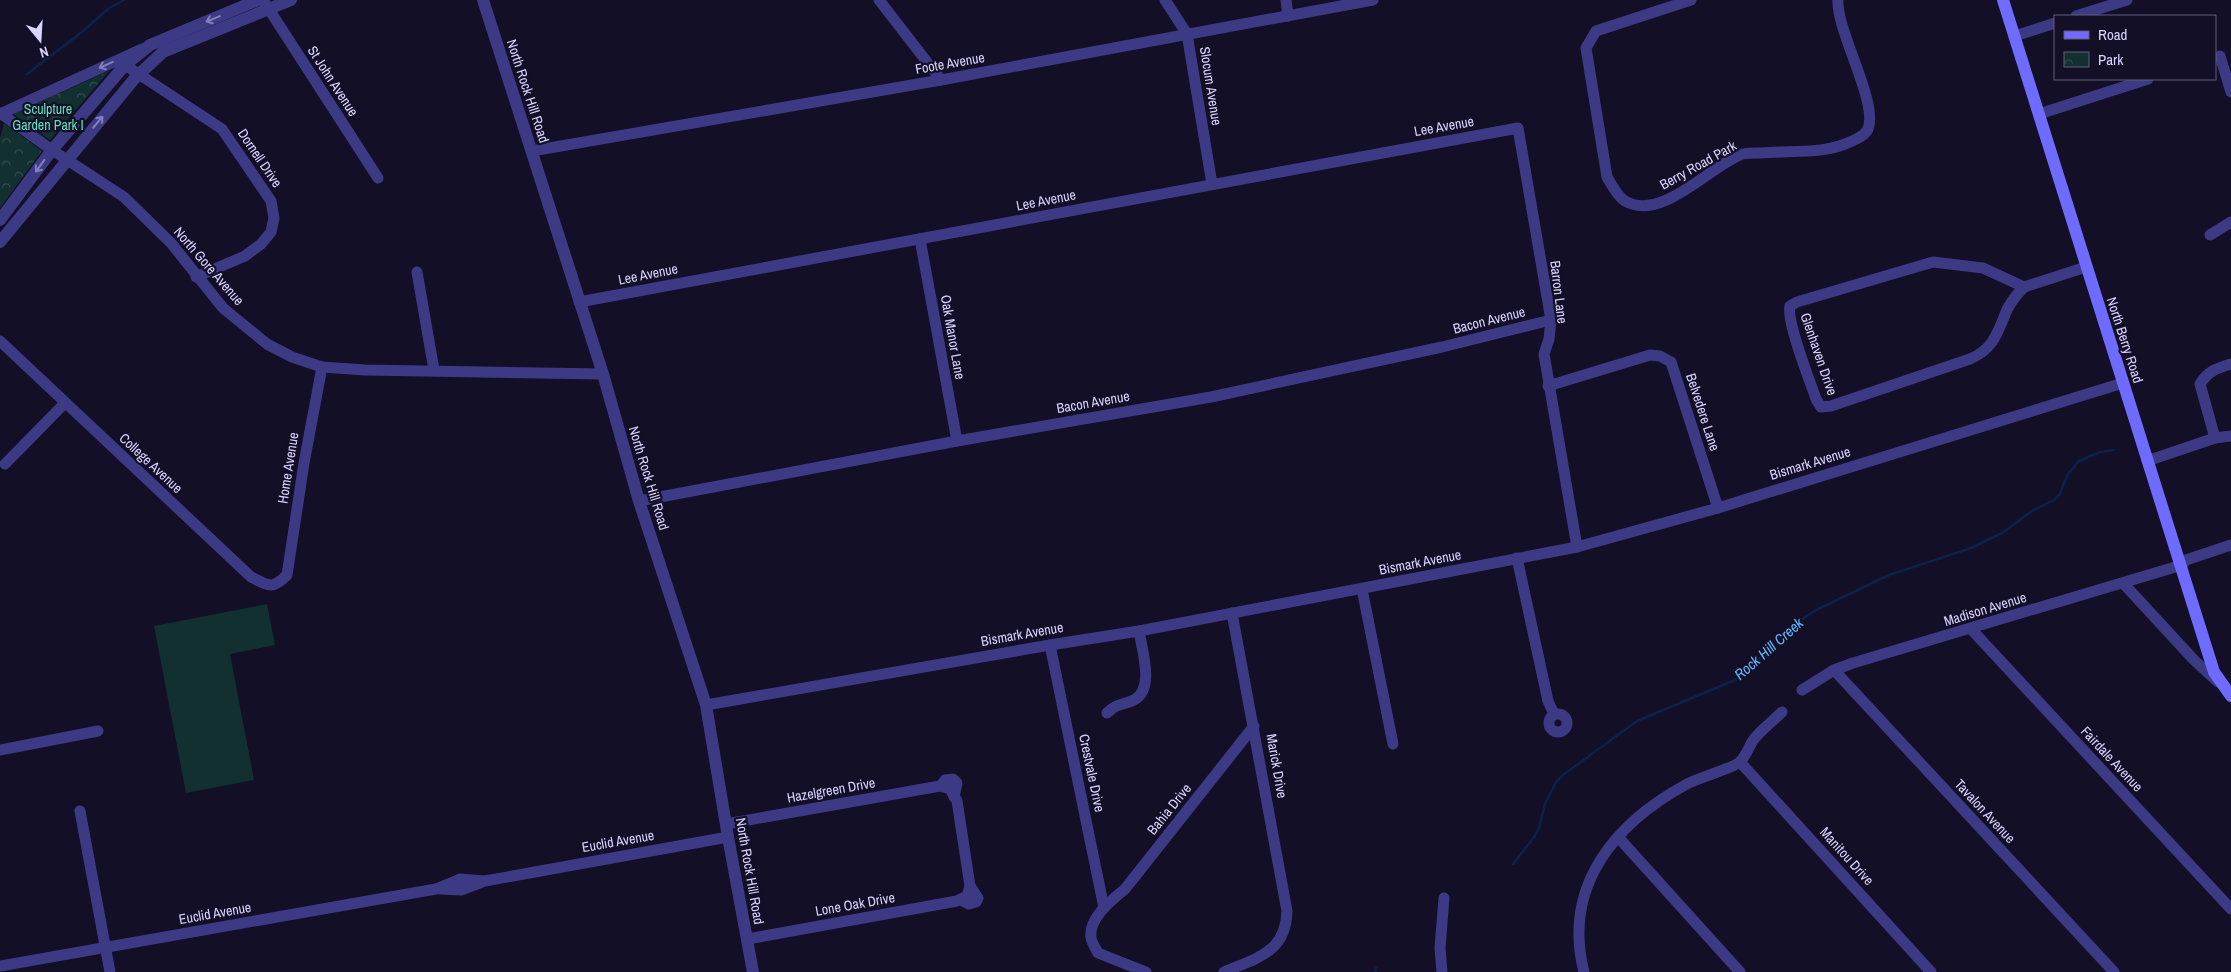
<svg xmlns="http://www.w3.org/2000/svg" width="2231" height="972" viewBox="0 0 2231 972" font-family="'Archivo Narrow',sans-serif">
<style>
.park{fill:url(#park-crowns)}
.garden{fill:#12302f}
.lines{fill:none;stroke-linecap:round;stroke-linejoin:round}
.stream{stroke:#0c2248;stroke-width:2.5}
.minor{stroke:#3d3a85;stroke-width:11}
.tertiary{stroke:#3d3a85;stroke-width:12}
.secondary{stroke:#6f6bff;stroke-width:12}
.oneway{stroke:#837fbc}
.labels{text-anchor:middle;stroke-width:4.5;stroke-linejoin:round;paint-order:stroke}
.street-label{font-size:14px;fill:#d9d4ff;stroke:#130f26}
.park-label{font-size:14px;fill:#5fe0c0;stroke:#130f26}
.water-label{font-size:15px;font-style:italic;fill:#62b6ff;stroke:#130f26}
</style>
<defs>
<pattern id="park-crowns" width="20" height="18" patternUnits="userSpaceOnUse" patternTransform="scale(1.25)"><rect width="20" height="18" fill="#12302f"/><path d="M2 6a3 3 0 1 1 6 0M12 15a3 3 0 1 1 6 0" fill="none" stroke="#344d4e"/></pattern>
</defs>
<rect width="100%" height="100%" fill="#130f26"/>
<g class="park">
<path d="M109,71L50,140L13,114Z"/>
<path d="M4,123L42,151L0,208V138Z"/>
</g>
<path class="garden" d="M267,604L275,645L230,654L254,780L186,793L154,626Z"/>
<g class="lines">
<g class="stream">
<path d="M27,74L82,32L109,8L124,0"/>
<path d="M1513,864L1535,836L1539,828L1545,804L1556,782L1563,775L1637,721L1735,680L1755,664L1790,627L1816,610L1889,575L1971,548L2002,533L2032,511L2054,500L2059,495L2068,474L2079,461L2100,452L2114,450"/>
<path d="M1375,972L1376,968"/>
</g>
<g class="minor">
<path d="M263,0L378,178"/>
<path d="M879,0L941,80"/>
<path d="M1165,0L1187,34L1212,184"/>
<path d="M1286,0L1288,16"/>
<path d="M1691,0L1596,31L1586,48L1607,177C1612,185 1617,196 1625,201C1661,222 1709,167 1740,155C1746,152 1756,153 1762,153C1792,150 1824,155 1852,141C1857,139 1863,136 1867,131C1881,107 1836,31 1838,0"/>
<path d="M2076,16L2127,0"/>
<path d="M2015,36L2055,23"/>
<path d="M2220,56L2231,92"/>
<path d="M125,65L222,129L271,201L274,218L271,232L261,244L245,256L196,277"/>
<path d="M0,113L52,150L124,197L171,243L223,308L267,344L292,357L322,367L365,370L603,374"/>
<path d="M0,114L142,49"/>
<path d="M2039,114L2148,79"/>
<path d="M532,151L941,80L1373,0"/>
<path d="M2210,235L2231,222"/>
<path d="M920,239L957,441"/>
<path d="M1933,262L1983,268L2024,287C2015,296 2008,305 2004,317C1996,337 1991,350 1970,359L1831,406L1821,407L1816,399C1810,381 1786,321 1790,306L1797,302Z"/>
<path d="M417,272L434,370"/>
<path d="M2024,287L2086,267"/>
<path d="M579,302L1518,128L1551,320L1549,339L1544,354L1577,547"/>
<path d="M0,341L251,577C269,586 272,590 287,575L304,463L322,367"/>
<path d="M2231,364C2217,368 2208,371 2200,384L2215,438L2231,436"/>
<path d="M1548,386L1650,355L1660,356L1671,362L1718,508"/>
<path d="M2147,461L2215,438"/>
<path d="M5,464L65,403"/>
<path d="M639,501L957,441L1211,397L1442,347L1551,320"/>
<path d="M1517,558L1548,701L1554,714"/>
<path d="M2123,583L2194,660L2218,682"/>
<path d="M1362,589L1393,744"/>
<path d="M1971,629L2231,909"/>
<path d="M1050,645L1104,908"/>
<path d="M1834,670L2114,972"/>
<path d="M1802,690L1834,670L1853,663L2182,565L2186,560L2231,545"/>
<path d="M706,705L1050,645L1139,631L1577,547L1718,508L2123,383"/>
<path d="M1107,713C1118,702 1122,706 1134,700C1155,689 1142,650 1139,631"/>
<circle cx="1558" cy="723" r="9"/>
<path d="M0,750L98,731"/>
<path d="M1740,762L1931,972"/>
<path d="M941,786L945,780L953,779L957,783L954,797"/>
<path d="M80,811L110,972"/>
<path d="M726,824L940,786L950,789L957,801L970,886L967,896L957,901L748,939"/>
<path d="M1618,837L1740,972"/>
<path d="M440,889L461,890L482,882"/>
<path d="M961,900L969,904L976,902L978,898L970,886"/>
<path d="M0,966L436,889L460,879L485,881L728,837"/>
<path d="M1146,972L1098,953C1096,949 1092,943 1091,938C1088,918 1112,900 1125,889L1254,726"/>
<path d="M1224,972C1256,958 1286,953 1287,911L1232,613"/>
<path d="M1442,972L1440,948L1444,898"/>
<path d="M1584,972C1562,886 1615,823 1687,784C1700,777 1731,769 1740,762C1746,756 1749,746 1754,739C1762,729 1773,721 1782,712"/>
</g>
<g class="tertiary">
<path d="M483,0L603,374L639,501L706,705L728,837L753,972"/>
<path d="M0,220L52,150L125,65L150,45L258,0"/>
<path d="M0,242L135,78L163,52L291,0"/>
</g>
<path class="secondary" d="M2003,0L2214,672L2231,696"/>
</g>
<defs><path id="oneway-shaft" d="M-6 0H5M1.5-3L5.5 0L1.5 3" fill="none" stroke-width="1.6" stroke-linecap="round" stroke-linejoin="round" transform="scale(1.25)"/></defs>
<g class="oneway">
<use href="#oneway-shaft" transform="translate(213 19) rotate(158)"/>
<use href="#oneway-shaft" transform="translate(106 65) rotate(156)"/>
<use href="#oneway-shaft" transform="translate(98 122) rotate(-50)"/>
<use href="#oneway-shaft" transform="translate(40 166) rotate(126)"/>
</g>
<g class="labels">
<g class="street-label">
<text transform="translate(950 63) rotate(-10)" y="5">Foote Avenue</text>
<text transform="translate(333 81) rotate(57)" y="5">St John Avenue</text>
<text transform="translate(1211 86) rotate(81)" y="5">Slocum Avenue</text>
<text transform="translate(528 91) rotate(72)" y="5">North Rock Hill Road</text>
<text transform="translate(1444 126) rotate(-10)" y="5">Lee Avenue</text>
<text transform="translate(260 158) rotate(56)" y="5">Dornell Drive</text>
<text transform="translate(1698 165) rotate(-29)" y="5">Berry Road Park</text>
<text transform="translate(1046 200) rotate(-11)" y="5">Lee Avenue</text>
<text transform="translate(209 266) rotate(49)" y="5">North Gore Avenue</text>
<text transform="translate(648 274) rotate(-11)" y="5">Lee Avenue</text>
<text transform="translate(1559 292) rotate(83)" y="5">Barron Lane</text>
<text transform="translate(1489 320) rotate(-14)" y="5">Bacon Avenue</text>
<text transform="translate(953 337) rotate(80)" y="5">Oak Manor Lane</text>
<text transform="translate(2125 340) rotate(72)" y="5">North Berry Road</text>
<text transform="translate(1819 354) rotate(71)" y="5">Glenhaven Drive</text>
<text transform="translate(1093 402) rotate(-10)" y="5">Bacon Avenue</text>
<text transform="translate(1703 412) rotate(72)" y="5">Belvedere Lane</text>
<text transform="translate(151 463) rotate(43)" y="5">College Avenue</text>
<text transform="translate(1810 463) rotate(-17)" y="5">Bismark Avenue</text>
<text transform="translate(288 468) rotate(-81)" y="5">Home Avenue</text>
<text transform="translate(649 478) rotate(73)" y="5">North Rock Hill Road</text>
<text transform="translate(1420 562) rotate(-11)" y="5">Bismark Avenue</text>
<text transform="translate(1985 609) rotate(-17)" y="5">Madison Avenue</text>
<text transform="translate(1022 634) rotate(-10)" y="5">Bismark Avenue</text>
<text transform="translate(2112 759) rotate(47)" y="5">Fairdale Avenue</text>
<text transform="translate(1277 766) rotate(80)" y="5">Marick Drive</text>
<text transform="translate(1092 773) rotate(78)" y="5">Crestvale Drive</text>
<text transform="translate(831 790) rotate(-10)" y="5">Hazelgreen Drive</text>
<text transform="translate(1169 809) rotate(-51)" y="5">Bahia Drive</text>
<text transform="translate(1985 811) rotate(47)" y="5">Tavalon Avenue</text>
<text transform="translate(618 841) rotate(-10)" y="5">Euclid Avenue</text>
<text transform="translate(1847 856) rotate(48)" y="5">Manitou Drive</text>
<text transform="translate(750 871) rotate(80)" y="5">North Rock Hill Road</text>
<text transform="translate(855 904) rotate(-10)" y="5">Lone Oak Drive</text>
<text transform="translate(215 913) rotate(-10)" y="5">Euclid Avenue</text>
</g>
<g class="park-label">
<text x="48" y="114">Sculpture<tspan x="48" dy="16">Garden Park I</tspan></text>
</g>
<g class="water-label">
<text transform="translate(1769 649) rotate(-41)" y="5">Rock Hill Creek</text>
</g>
</g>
<rect x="2054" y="15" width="162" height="65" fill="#130f26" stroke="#625e7d"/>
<rect x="2064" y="31" width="25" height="8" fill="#6f6bff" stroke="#625e7d"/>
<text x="2098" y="40" font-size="15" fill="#d9d4ff">Road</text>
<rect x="2064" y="52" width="25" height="15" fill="url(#park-crowns)" stroke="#625e7d"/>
<text x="2098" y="65" font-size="15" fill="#d9d4ff">Park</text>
<g transform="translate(40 40) rotate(162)" stroke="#130f26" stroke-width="4" paint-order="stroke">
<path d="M0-4L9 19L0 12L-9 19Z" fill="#d9d4ff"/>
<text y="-8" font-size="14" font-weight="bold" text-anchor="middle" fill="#d9d4ff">N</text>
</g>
</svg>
